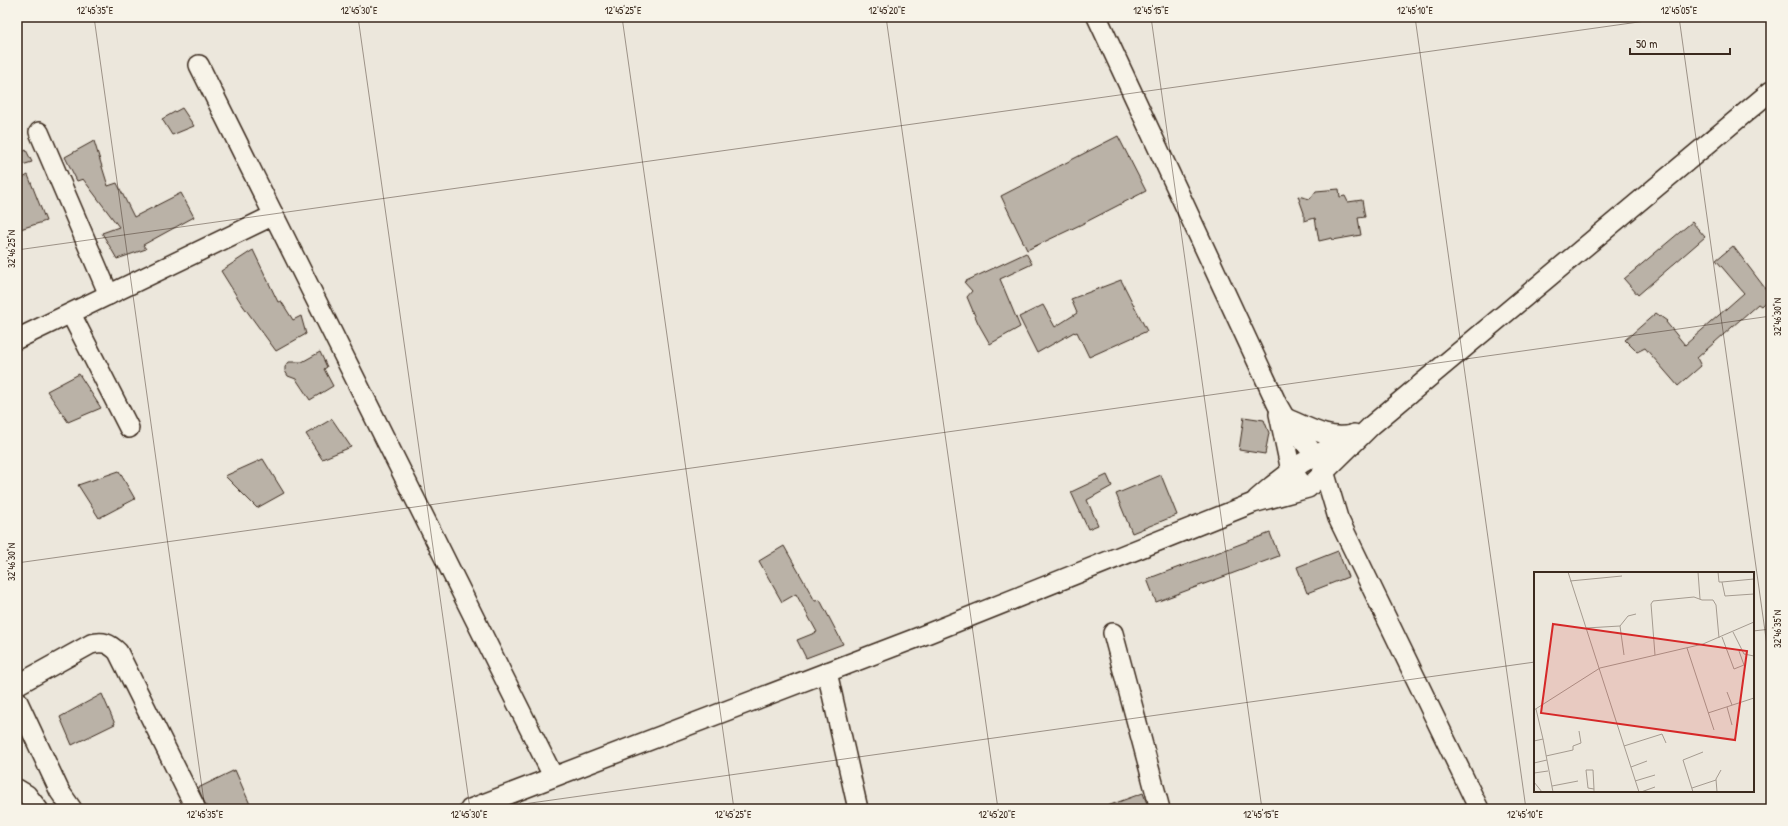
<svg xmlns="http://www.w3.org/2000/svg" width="1788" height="826" viewBox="0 0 1788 826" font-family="'Patrick Hand',sans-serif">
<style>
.building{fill:#bab2a7;stroke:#3b2a1e}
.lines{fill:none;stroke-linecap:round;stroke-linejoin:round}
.minor-casing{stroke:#3b2a1e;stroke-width:22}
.minor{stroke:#f7f3e8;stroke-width:19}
.ticks{fill:none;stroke:#3b2a1e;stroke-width:1;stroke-opacity:0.45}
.inset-road{fill:none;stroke:#a59b90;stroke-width:1}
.view{fill:#d62828;fill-opacity:0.15;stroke:#d62828;stroke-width:2}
.inset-edge{fill:none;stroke:#3b2a1e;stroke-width:2}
.neatline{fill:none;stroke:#3b2a1e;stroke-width:1.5}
.ticks-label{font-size:10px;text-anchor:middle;fill:#3b2a1e}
</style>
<rect width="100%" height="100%" fill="#ece7dc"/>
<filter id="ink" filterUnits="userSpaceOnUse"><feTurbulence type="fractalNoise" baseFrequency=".025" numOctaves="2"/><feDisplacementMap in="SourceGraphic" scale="8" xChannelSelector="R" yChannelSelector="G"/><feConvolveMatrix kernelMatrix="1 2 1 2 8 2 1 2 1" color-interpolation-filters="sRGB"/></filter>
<g filter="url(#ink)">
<g class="building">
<path d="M182,108L194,126L172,135L162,119Z"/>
<path d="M1118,136L1146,191L1082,224L1027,250L1001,196Z"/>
<path d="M94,141L108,186L117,183L134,217L181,193L194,217L143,245L146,249L117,259L102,233L119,227L83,179L77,181L65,157Z"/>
<path d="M26,150L32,162L22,165L17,155Z"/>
<path d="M28,175L46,221L17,230V181Z"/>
<path d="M1339,189L1340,197L1345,196L1348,202L1362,200L1365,217L1358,218L1361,235L1333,240L1332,238L1319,241L1315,218L1304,221V213L1298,196L1310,199L1316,191Z"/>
<path d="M1692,222L1705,237L1638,295L1624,279Z"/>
<path d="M1733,246L1771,296L1761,306L1758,304L1697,358L1701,366L1678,386L1645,348L1637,352L1625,340L1656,313L1667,321L1666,322L1685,345L1744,293L1716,260Z"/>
<path d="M253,250L278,302L281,301L293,320L301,316L306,334L276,351L241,303L221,271Z"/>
<path d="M1026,253L1032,264L1000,279L1020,327L990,344L978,323L967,297L972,291L964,282Z"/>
<path d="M1121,280L1147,331L1089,357L1077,332L1075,333L1074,332L1037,353L1019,317L1043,305L1055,327L1077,313L1071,299Z"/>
<path d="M320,352L327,367L324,369L333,386L310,400L296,379L288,376L285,371V367L289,362H302Z"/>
<path d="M79,374L101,408L68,422L47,391Z"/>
<path d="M1244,417L1264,420L1269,433L1265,454L1239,450Z"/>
<path d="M332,419L351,447L322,459L306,434Z"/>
<path d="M263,459L284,493L257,508L225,476Z"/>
<path d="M119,471L135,499L99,518L78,485Z"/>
<path d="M1107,475L1112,486L1087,500L1098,525L1088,529L1071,492Z"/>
<path d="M1161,475L1177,515L1132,533L1116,494Z"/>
<path d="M1270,533L1279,556L1156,602L1147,579Z"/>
<path d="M784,546L815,601L820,600L843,644L806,658L797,640L817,632L796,594L782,602L759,561Z"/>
<path d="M1338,551L1348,577L1307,593L1297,567Z"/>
<path d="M102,694L115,724L72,745L60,717Z"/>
<path d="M235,770L252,809H207L198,788Z"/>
<path d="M1143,793L1149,809H1102V808Z"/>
</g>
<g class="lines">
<g class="minor-casing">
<g id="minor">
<path d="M1097,17L1277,404L1285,418L1322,464L1338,518L1479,809"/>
<path d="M199,65L553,776"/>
<path d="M39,132L109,295"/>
<path d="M71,314L129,428"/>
<path d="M17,339L274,215"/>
<path d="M1279,414L1291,471L1299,480"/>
<path d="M1288,419C1309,428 1328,440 1352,435"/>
<path d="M1257,499L1272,486L1302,463L1354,434"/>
<path d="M1113,633L1160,809"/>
<path d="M827,672L858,809"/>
<path d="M17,685L91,644C103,641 109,643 118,652L196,809"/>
<path d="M17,700L60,792L72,809"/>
<path d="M17,789L27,795L38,809"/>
<path d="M470,809L919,637L1253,503L1308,488L1372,425L1771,91"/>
</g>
</g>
<use href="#minor" class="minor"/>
</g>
</g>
<path class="ticks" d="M94,17L205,809M358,17L470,809M622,17L734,809M886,17L998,809M1151,17L1262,809M1415,17L1526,809M1679,17L1771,674M17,250L1674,17M17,563L1771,316M1753,631L1771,629M488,809L1535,662"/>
<g transform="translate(1534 572)">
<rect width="220" height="220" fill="#ece7dc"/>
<path class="inset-road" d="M34,0L105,220M164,0L166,27M184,0L185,10H188M220,7L188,10L191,24L220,22M36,9L88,4M86,54L94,44L102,42M52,56L86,54L90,83M199,60L210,82L220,84M188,65L200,97L210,93L205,79L207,77M153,76L180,158M121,83L117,32L119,29L160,25L168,28H179L182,33L185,66M193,120L198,133M193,135L198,153M0,138L66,96L169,72L220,50M174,141L220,126M9,167L19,220M0,169L9,167L2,137M90,174L128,162L132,171M12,184L39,178V174L47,171L45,159M0,191L13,188M97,195L113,189M0,201L14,199M101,209L121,203M0,210L8,220M18,214L44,209M158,216L182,208M60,217L54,216L52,198H59L60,217V220M107,220L121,215M159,220L149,188L169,180M183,220L182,207L187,198"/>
<path class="view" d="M19,52L213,79L201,168L7,141Z"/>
<rect width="220" height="220" class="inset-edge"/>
</g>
<rect width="1788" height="826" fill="none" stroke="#f7f3e8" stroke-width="44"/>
<path d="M1630 48v6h100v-6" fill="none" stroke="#3b2a1e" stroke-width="2"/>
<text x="1636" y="48" font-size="12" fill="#3b2a1e" stroke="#f7f3e8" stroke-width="3" paint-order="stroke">50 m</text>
<rect x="22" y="22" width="1744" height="782" class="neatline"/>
<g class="ticks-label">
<text x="95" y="14">12°45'35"E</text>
<text x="359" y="14">12°45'30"E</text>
<text x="623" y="14">12°45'25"E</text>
<text x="887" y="14">12°45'20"E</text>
<text x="1151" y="14">12°45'15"E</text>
<text x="1415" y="14">12°45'10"E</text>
<text x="1679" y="14">12°45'05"E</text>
<text transform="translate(11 249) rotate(-90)" y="4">32°46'25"N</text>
<text transform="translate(1777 317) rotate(-90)" y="4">32°46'30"N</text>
<text transform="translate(11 562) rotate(-90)" y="4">32°46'30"N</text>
<text transform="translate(1777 629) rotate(-90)" y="4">32°46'35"N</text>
<text x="205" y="818">12°45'35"E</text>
<text x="469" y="818">12°45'30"E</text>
<text x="733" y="818">12°45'25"E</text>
<text x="997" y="818">12°45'20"E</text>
<text x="1261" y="818">12°45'15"E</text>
<text x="1525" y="818">12°45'10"E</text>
</g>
</svg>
